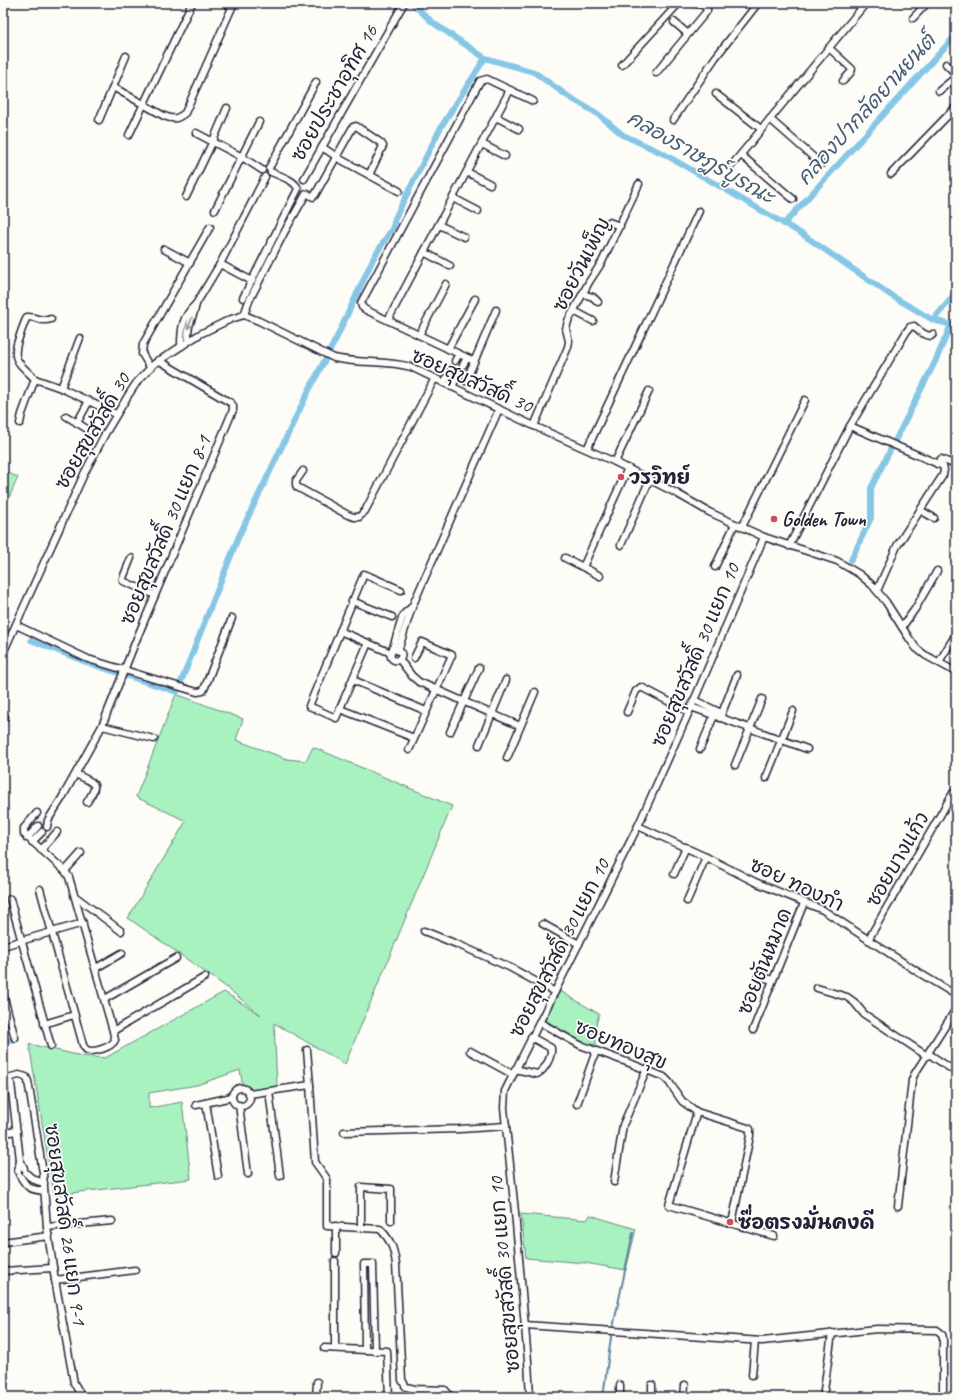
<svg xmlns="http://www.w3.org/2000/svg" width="959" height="1400" viewBox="0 0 959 1400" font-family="Caveat,'Playpen Sans Thai',sans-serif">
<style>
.green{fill:#a8f2c0;stroke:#658a7e}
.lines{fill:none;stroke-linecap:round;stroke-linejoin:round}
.stream{stroke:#5d85a2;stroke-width:2}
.canal{stroke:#85c7e6;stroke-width:6}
.street-tunnel{stroke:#d1d0d1;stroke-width:6;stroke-dasharray:6 3;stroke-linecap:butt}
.street-casing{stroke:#22223b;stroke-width:9}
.street{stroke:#fdfcf7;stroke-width:6}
.oneway{stroke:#9a9aa2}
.poi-dot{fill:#d1495b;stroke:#fdfcf7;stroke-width:1.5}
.labels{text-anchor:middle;stroke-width:3.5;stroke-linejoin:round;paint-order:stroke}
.street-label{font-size:20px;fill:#22223b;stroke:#fdfcf7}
.poi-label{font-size:20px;font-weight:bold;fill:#22223b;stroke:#fdfcf7;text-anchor:start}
.water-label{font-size:21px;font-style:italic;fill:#455c77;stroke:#fdfcf7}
</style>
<rect width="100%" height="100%" fill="#fdfcf7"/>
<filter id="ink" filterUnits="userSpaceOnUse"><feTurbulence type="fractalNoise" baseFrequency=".025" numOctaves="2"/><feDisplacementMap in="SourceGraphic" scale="8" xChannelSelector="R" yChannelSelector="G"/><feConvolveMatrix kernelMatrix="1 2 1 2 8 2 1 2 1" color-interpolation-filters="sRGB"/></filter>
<g filter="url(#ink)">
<g class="green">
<path d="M3,471L18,477L3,512Z"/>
<path d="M176,694L243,719L236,740L287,759L306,761L313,747L452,806L345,1064L274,1023L277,1085L278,1088L251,1092L243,1087L240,1070L197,1085L149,1093V1108L182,1102L191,1179L54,1195L29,1044L82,1056L105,1058L224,992L261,1015L222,984L128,918L186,821L136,797Z"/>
<path d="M560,991L599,1014L595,1029L596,1045C577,1043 561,1031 546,1020L548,1013Z"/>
<path d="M521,1214L587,1220L590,1215L636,1229L626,1270L585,1263L526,1258Z"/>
</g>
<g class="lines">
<path class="stream" d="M603,1397L611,1337L633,1233"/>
<g class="canal">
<path d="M412,3L432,22L485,58L534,72L569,97L598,114L623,135L664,154L802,234L892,296L933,320L956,326"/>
<path d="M3,17L8,3"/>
<path d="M784,224L956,35"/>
<path d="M933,320L956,293"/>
<path d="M851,560L871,518V488L935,362L951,325"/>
<path d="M31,640L91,664L177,692L238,538L309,390L336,339L373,259L393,227L395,218L441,127L485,58"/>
<path d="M3,1042L10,1040"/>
</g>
<path class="street-tunnel" d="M38,826L43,822"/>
<g class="street-casing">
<g id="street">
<path d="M225,3L232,7"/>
<path d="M694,3L699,4L700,3"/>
<path d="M913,18L927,3"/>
<path d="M674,22L688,34"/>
<path d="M829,48L852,69L851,72L843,81"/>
<path d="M946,64L956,74"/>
<path d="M622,65L679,3"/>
<path d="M656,73L707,11V9L701,3"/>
<path d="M113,87L164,116C174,120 177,119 185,113L234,3"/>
<path d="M939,91L956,77"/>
<path d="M716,94L761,129"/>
<path d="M496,117L519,129"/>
<path d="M770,119L821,164"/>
<path d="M99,120L126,56"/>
<path d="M673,120L715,58L758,3"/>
<path d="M196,133L242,157L262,170"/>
<path d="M129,135L192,3"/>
<path d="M482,144L505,156"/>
<path d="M322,147L334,155"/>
<path d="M741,155L793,199"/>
<path d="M336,157L399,191"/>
<path d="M732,165L866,3"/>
<path d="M269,168L316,82"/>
<path d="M467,172L490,184"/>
<path d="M891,174L956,107"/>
<path d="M304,179L404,3"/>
<path d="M186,197L213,141L227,108"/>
<path d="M453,198L478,211"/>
<path d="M215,210L259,122"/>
<path d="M609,222L620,226"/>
<path d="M439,225L464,237"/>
<path d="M164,249L190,263"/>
<path d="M424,252L450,266"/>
<path d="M220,264L252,281"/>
<path d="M583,294L593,297L598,302"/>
<path d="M243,298L298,189C295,180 280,176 271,172"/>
<path d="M196,304L220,264L265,177"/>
<path d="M574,311L593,321"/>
<path d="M244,315L249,301L285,231L306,194H308L313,197L315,195L353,127L356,126L381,143L383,146L369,175"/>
<path d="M388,320L510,90"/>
<path d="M419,335L446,284"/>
<path d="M181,346C181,328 182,317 196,304C194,317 185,328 189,341"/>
<path d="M448,349L475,299"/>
<path d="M455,361L459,354"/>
<path d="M474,361L366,310L362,307L361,303L480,81L487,79L533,101"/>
<path d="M463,365L467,358"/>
<path d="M150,367L142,354L143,344L210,227"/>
<path d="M35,379C18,362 10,360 20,335C22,329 24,323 27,317C37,316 40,323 51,319"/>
<path d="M466,381L496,310"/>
<path d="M444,383L451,369"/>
<path d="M452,387L459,373"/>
<path d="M61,388L80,338"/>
<path d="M66,416L92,432"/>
<path d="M20,423L22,414L35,379L61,388L116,414"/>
<path d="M77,423L89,401"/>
<path d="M534,426L568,347L569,341L566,329L568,321L589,282L602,262L639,184"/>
<path d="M850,426L943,466L944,470L943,475L897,546L877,591"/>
<path d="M587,449L699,211"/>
<path d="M615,462L649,391"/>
<path d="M937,464L941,459L956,465"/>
<path d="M303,471L296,481V485L297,487L348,515L354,517H359L365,511L435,378"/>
<path d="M920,510L934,518"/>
<path d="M742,527L805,400"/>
<path d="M621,545L650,479"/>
<path d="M789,546L850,426L907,331L910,327L914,326C920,331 923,335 931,336L933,334"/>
<path d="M131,558L123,578V581L155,595"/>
<path d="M565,558L583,567"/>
<path d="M715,567L735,524"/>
<path d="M600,576L583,567L628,468"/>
<path d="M352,601L392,617"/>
<path d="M16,625L88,659L197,692L203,691L205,687L232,618"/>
<path d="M902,627L915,609L937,571"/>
<path d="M340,631L391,653"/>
<path d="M368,643L336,718L309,706L364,574L401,590"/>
<circle cx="396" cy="655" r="5.5"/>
<path d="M392,651L402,618L405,613L412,607"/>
<path d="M398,651L412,607L499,409"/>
<path d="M3,653L84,474L105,434L129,394L137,382L154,364L200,334L231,319L244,315L259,321L334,358C359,364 386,360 411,367L534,426L615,462L676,493L709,512L764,537L837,561L859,574L872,585L886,602L909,638L916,648L925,655L956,672"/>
<path d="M399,659L412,676L419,682L520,726"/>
<path d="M939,662L956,634"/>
<path d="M353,680L426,711"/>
<path d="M694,700L719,712"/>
<path d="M691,707L807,749"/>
<path d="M340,709L414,738"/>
<path d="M627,712L636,691L641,687L689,712"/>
<path d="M720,718L737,675"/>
<path d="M3,719L5,717"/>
<path d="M102,726L154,739"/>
<path d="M450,732L479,668"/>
<path d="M479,745L506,680"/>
<path d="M700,749L716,711"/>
<path d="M409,750L452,655L422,642L414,658"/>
<path d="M507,758L535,692"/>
<path d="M735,765L762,699"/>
<path d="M76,774C95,784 100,782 87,802"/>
<path d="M766,778L793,711"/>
<path d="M37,813L24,828V834L65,871L69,877L113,1031L115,1040C112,1047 94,1053 87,1050C85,1049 84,1047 83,1045L40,889"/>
<path d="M638,826L706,857L755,882L823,910L921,974L956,995"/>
<path d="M47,827L48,820L62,798L102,726L137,638L233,410V406L231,403L158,360"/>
<path d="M27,838L38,826"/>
<path d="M32,842L42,832"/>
<path d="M41,850L57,832"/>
<path d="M65,871L81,853"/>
<path d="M674,874L686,847"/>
<path d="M76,897L121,931"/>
<path d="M10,899L51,1046"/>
<path d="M687,901L706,857"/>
<path d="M543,924L579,944"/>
<path d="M424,931L459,945L511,968L555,992"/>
<path d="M868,940L953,793"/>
<path d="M3,946L83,923"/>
<path d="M96,968L122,953"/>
<path d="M758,976L773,980"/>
<path d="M817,988L847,997L854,1002L864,1014L927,1056"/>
<path d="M3,994L15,1038"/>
<path d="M105,999L176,958"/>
<path d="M539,1022L580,1045L632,1064L664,1077L669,1082L682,1101L697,1112L748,1128L750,1129V1136L732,1223"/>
<path d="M44,1024L74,1015"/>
<path d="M753,1030L773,980L804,903"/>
<path d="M113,1031L205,977"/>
<path d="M307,1050L310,1085"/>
<path d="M470,1051L512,1074"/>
<path d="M929,1054L956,1072"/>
<path d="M515,1069L537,1074C545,1070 552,1057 551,1048L531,1037"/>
<path d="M3,1079L19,1075L26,1077L28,1081L43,1173L47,1227L55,1280L74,1383L82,1397"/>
<path d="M11,1083L20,1160L24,1168"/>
<circle cx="241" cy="1097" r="9"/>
<path d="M269,1091L280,1176"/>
<path d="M249,1094L310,1085L315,1162L327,1179V1226L380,1229C391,1240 394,1249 396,1264L402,1380L406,1387L415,1389L445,1390L451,1397"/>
<path d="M206,1103L218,1176"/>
<path d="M577,1104L596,1051"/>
<path d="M196,1105L232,1097"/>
<path d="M239,1105L248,1174"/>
<path d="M697,1112L669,1205L774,1236"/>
<path d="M344,1132L460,1129L506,1126"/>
<path d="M3,1133L17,1131"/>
<path d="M18,1171L20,1160"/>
<path d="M26,1173C31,1179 36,1181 44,1183"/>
<path d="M20,1176C28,1189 29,1189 44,1191"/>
<path d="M614,1182L623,1125L647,1069"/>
<path d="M898,1206L912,1080L914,1075L956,1009"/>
<path d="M336,1226V1253"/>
<path d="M47,1227L112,1221"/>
<path d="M361,1227V1187L391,1189V1221"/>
<path d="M3,1242L49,1236"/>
<path d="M3,1271L53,1268"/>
<path d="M55,1280L135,1270"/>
<path d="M525,1325L762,1341L877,1329L937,1330L942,1334L943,1338V1397"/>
<path d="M324,1348L387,1351L389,1397"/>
<path d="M335,1348V1261"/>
<path d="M365,1350L364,1264H373L375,1351"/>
<path d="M752,1375L755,1341"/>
<path d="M316,1397L317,1382"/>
<path d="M530,1397L528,1361L515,1212L504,1108L505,1091L638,826L689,712L764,537"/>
<path d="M620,1397V1385"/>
<path d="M652,1397V1385"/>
<path d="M684,1397L685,1385"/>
<path d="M823,1397L832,1333"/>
</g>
</g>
<use href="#street" class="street"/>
</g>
<defs><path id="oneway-shaft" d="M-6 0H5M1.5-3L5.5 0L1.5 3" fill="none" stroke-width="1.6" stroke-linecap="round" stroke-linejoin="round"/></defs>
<use class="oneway" href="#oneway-shaft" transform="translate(190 323) rotate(112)"/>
</g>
<g class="poi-dot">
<circle cx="621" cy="477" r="4"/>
<circle cx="774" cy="519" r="4"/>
<circle cx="730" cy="1222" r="4"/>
</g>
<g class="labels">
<g class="street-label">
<text transform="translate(334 93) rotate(-60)" y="7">ซอยประชาอุทิศ 16</text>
<text transform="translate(581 264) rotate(-63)" y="7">ซอยวันเพ็ญ</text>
<text transform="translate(472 380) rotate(24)" y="7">ซอยสุขสวัสดิ์ 30</text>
<text transform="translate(92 431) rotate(-60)" y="7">ซอยสุขสวัสดิ์ 30</text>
<text transform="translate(165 530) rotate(-67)" y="7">ซอยสุขสวัสดิ์ 30 แยก 8-1</text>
<text transform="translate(695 655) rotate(-67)" y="7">ซอยสุขสวัสดิ์ 30 แยก 10</text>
<text transform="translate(897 859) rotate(-60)" y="7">ซอยบางแก้ว</text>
<text transform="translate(797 884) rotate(25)" y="7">ซอย ทองภํา</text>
<text transform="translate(559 948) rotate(-63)" y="7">ซอยสุขสวัสดิ์ 30 แยก 10</text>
<text transform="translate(764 961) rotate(-68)" y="7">ซอยตันหมาด</text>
<text transform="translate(621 1044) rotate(23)" y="7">ซอยทองสุข</text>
<text transform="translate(66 1224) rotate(82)" y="7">ซอยสุขสวัสดิ์ 26 แยก 9-1</text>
<text transform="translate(504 1275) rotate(-95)" y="7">ซอยสุขสวัสดิ์ 30 แยก 10</text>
</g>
<g class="poi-label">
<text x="629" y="484">วรวิทย์</text>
<text x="782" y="526">Golden Town</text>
<text x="738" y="1229">ซื่อตรงมั่นคงดี</text>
</g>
<g class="water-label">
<text transform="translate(866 109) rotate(-48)" y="7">คลองปากลัดยานยนต์</text>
<text transform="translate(701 157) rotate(30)" y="7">คลองราษฎร์บูรณะ</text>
</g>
</g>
<rect width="959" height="1400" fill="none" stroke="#fdfcf7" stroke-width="16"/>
<rect x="8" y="8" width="943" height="1384" fill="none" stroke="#22223b" stroke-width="1.5" filter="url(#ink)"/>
</svg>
